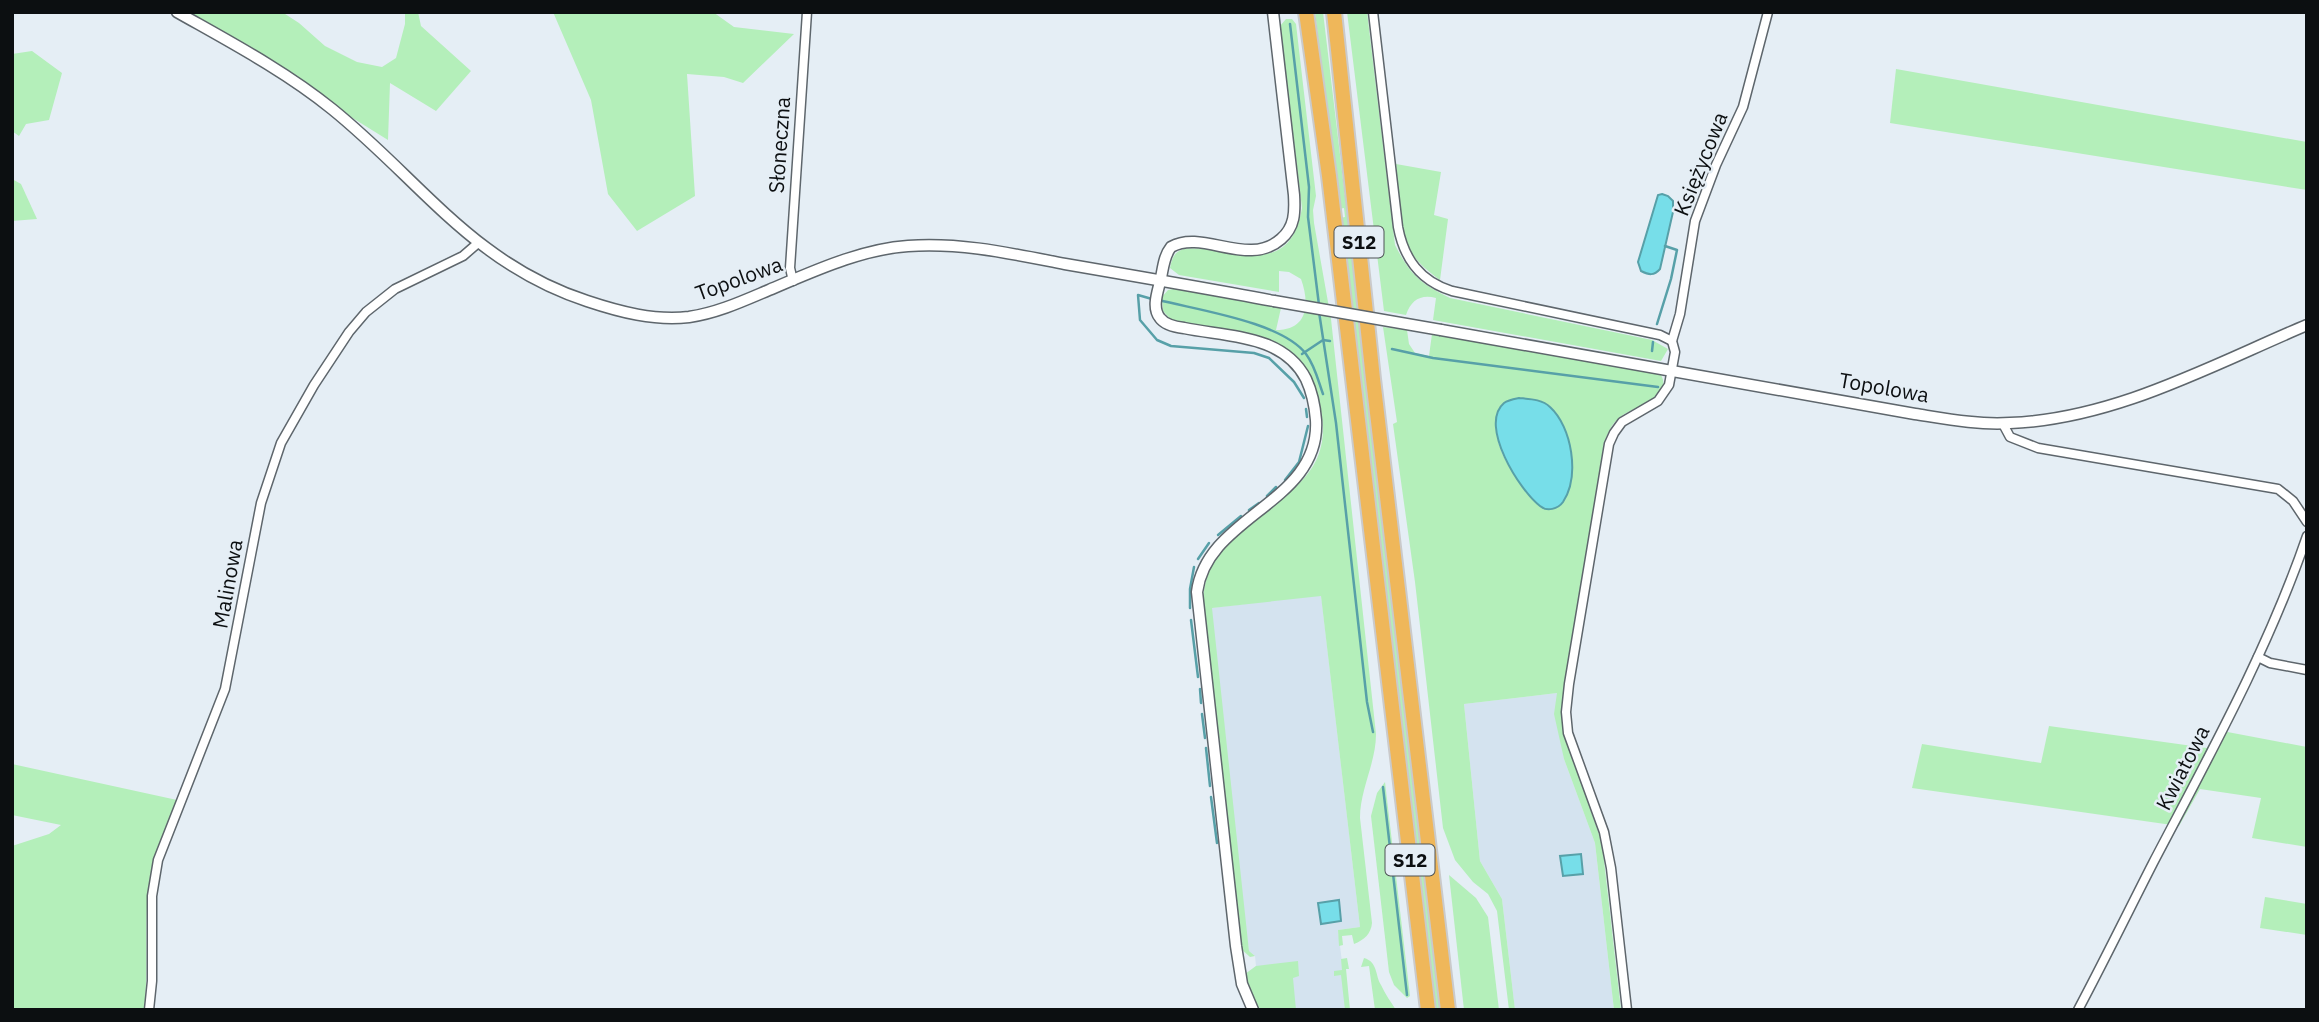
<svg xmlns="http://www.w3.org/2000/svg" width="2319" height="1022" viewBox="0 0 2319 1022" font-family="'IBM Plex Sans',sans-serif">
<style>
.built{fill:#d4e3ef}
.green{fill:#b4efba;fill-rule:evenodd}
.water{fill:#77dee9;stroke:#57a0a8;stroke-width:2}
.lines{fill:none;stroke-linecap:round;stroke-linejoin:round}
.stream{stroke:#57a0a8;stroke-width:2.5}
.minor-casing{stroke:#5e666c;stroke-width:11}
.tertiary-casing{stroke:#5e666c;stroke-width:13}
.motorway-casing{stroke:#cacacb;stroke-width:18}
.minor{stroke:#fff;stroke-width:8}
.tertiary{stroke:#fff;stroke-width:10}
.motorway{stroke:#efb75a;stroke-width:14}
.tertiary-bridge-casing{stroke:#5e666c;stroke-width:13;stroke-linecap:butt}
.tertiary-bridge{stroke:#fff;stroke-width:10}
.labels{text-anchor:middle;stroke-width:5;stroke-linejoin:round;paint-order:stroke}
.shield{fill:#e5eef5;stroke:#4d5255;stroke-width:2}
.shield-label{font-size:19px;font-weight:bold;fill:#0c0f11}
.street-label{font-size:21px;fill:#0c0f11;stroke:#e5eef5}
</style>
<rect width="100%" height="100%" fill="#e5eef5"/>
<g class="built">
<path d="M1321,595L1360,927L1338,930L1348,1010H1271L1250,971L1256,966L1255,956L1249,951L1244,914L1211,608Z"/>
<path d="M1557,693L1564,759L1595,843L1614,1010H1515L1502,899L1480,861L1464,704Z"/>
</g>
<g class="green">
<path d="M182,12H282L299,23L325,46L357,62L382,67L396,58L405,24V12H418L421,26L471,71L436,111L390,83L388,140Z"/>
<path d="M553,12H713L734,27L794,34L743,83L724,77L687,74L695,196L637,231L608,194L591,100Z"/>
<path d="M1315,12H1323L1442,1010H1434L1340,218L1345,217L1344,208L1339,209Z"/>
<path d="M1347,12H1367L1395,245C1411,276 1420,283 1450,298L1652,340L1668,349L1661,361L1433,320L1436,298C1421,294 1411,300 1406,315L1384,311Z"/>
<path d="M1286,19H1292L1296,24L1316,196L1313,210L1314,223L1331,319L1376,734C1376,763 1360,789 1360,818L1372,923C1371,934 1364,940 1354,944L1352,935L1342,936L1343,945L1339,946L1338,930L1360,927L1321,596L1212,608L1249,951L1255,956L1250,957L1239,947L1202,605C1204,585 1208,567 1221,551C1260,500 1339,488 1320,406C1301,324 1237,336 1171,320L1163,311L1162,297L1168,290L1179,288L1281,308L1276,330C1308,330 1310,304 1301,279L1289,272L1279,271V292L1179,275L1170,268C1172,258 1174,252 1184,249C1233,244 1289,283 1302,208L1280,26Z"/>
<path d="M32,51L62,73L49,120L26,124L19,136L12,131V54Z"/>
<path d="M1896,69L2307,142V190L1890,123Z"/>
<path d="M1396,164L1441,172L1434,215L1448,219L1440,280C1428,271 1416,262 1409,248C1398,224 1399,190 1396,164Z"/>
<path d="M12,179L21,184L37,219L12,221Z"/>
<path d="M1383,327L1407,330L1409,344L1415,353L1429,356L1432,334L1656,372L1661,375C1674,399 1632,406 1619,418C1611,424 1608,434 1604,442L1565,695V737L1602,843L1621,1010H1614L1595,843L1564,759L1554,714L1557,693L1464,704L1480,861L1502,899L1515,1010H1509L1497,911L1488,894L1473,882L1455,860L1443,828L1415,582L1393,424L1397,422ZM1549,405C1572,433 1576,467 1565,500L1541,507C1519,481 1487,448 1499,411Z"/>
<path d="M2049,726L2207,748L2217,730L2307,747V847L2252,838L2261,798L2200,789L2179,826L1912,788L1922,744L2041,763Z"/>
<path d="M12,764L177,800C165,831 151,861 148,894C144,933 149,971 144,1010H12V846L49,834L61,825L12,815Z"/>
<path d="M1385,782L1410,996L1407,998L1394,985L1389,972L1371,816L1377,793Z"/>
<path d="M1449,875L1476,898L1488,917L1499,1010H1464Z"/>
<path d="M2265,897L2307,904V935L2260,928Z"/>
<path d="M1347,958L1349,969H1346L1350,1010H1345L1341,975L1334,976V971L1342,970L1341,959Z"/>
<path d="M1364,958C1378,962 1375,975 1381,985C1385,994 1391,1002 1396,1010H1375L1369,966L1361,967Z"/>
<path d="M1298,961L1299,976L1293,978L1296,1010H1260C1252,1000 1242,987 1245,974L1256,966Z"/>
</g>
<g class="water">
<path d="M1662,194L1668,196L1673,201V212L1660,269C1654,276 1649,275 1641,271L1638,262L1658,195Z"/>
<path d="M1519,398C1529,399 1542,399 1550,407C1572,427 1580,476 1563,502C1558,509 1547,512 1540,506C1520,491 1478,425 1504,403C1508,400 1514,399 1519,398Z"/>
<path d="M1581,854L1583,874L1563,876L1560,856Z"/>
<path d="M1339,900L1341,921L1321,924L1318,903Z"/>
</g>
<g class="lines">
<g class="stream">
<path d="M1290,24L1309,187L1308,217L1319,305"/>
<path d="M1152,299L1138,295L1140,320L1157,340L1171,346L1254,353L1269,358L1294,382L1304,398"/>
<path d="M1159,300C1197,310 1282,322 1306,354C1315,366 1318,380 1323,394"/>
<path d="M1319,312L1336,423L1367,702L1373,732"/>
<path d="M1657,324L1671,279L1677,250L1665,246"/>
<path d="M1392,349L1433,358L1658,387"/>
<path d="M1652,351L1653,342"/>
<path d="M1302,354L1323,340L1330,341"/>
<path d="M1306,409L1307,417"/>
<path d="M1285,480L1299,462L1308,426"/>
<path d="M1267,496L1276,487"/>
<path d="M1249,510L1259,503"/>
<path d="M1218,535L1241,516"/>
<path d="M1198,559L1209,543"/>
<path d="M1190,608V589L1194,567"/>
<path d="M1191,620L1198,677"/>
<path d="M1200,689L1201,703"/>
<path d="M1202,714L1205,738"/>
<path d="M1206,748L1210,786"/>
<path d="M1383,787L1407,995"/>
<path d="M1211,797L1217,843"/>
</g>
<g class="minor-casing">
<g id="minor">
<path d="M1373,12L1398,227C1404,259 1420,281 1452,291L1660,335L1672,341"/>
<path d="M793,281L790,268L807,12"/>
<path d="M2003,424L2010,437L2038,448L2278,489L2293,501L2307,522"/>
<path d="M2258,657L2270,663L2307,670"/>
<path d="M149,1010L152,981V896L158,860L225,689L261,503L281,443L314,385L349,332L366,312L395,289L463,256L478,243"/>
<path d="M1627,1010L1611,868L1604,832L1568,733L1566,712L1569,684L1609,444L1614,433L1622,422L1658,401L1669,385L1675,352L1672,341L1680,314L1695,221L1716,165L1743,107L1768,12"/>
<path d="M2078,1010C2104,961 2128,912 2153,863C2209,756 2268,650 2307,536"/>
</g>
</g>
<g class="tertiary-casing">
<g id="tertiary">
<path d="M177,12C230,42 285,71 332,109C420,180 473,264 587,301C620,312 654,321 689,317C717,313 743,301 769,290C812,272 861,249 908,246C961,242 1013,254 1065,264C1135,276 1205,288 1274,301"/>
<path d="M1441,330L1915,414C1947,419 1978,425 2010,423C2115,419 2212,365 2307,325"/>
<path d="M1253,1010L1242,984L1236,946L1197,592C1207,515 1321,503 1316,420C1315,407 1312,392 1306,379C1283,334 1227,337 1184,328C1176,327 1165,325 1160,318C1152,308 1157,294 1160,282C1163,271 1163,257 1171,247C1203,229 1248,268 1281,239C1295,227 1295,212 1294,195L1273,12"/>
</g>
</g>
<g class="motorway-casing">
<g id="motorway">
<path d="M1306,12L1329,176L1428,1010"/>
<path d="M1334,12L1373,379L1448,1010"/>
</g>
</g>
<use href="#minor" class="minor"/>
<use href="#tertiary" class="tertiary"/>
<use href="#motorway" class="motorway"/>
<g class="tertiary-bridge-casing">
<path id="tertiary-bridge" d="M1274,301L1441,330"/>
</g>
<use href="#tertiary-bridge" class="tertiary-bridge"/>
</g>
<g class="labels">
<g class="shield">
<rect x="1334.5" y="226.5" width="49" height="31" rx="5"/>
<rect x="1385.5" y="844.5" width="49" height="31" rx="5"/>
</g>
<g class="shield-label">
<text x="1359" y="249">S12</text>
<text x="1410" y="867">S12</text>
</g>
<g class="street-label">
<text transform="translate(780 145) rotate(-86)" y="7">Słoneczna</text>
<text transform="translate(1701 164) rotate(-68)" y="7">Księżycowa</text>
<text transform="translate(739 279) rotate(-20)" y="7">Topolowa</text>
<text transform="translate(1884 388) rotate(10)" y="7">Topolowa</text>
<text transform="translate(228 584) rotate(-80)" y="7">Malinowa</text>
<text transform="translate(2183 768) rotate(-63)" y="7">Kwiatowa</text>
</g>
</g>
<rect width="2319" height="1022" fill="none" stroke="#0c0f11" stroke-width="28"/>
</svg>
